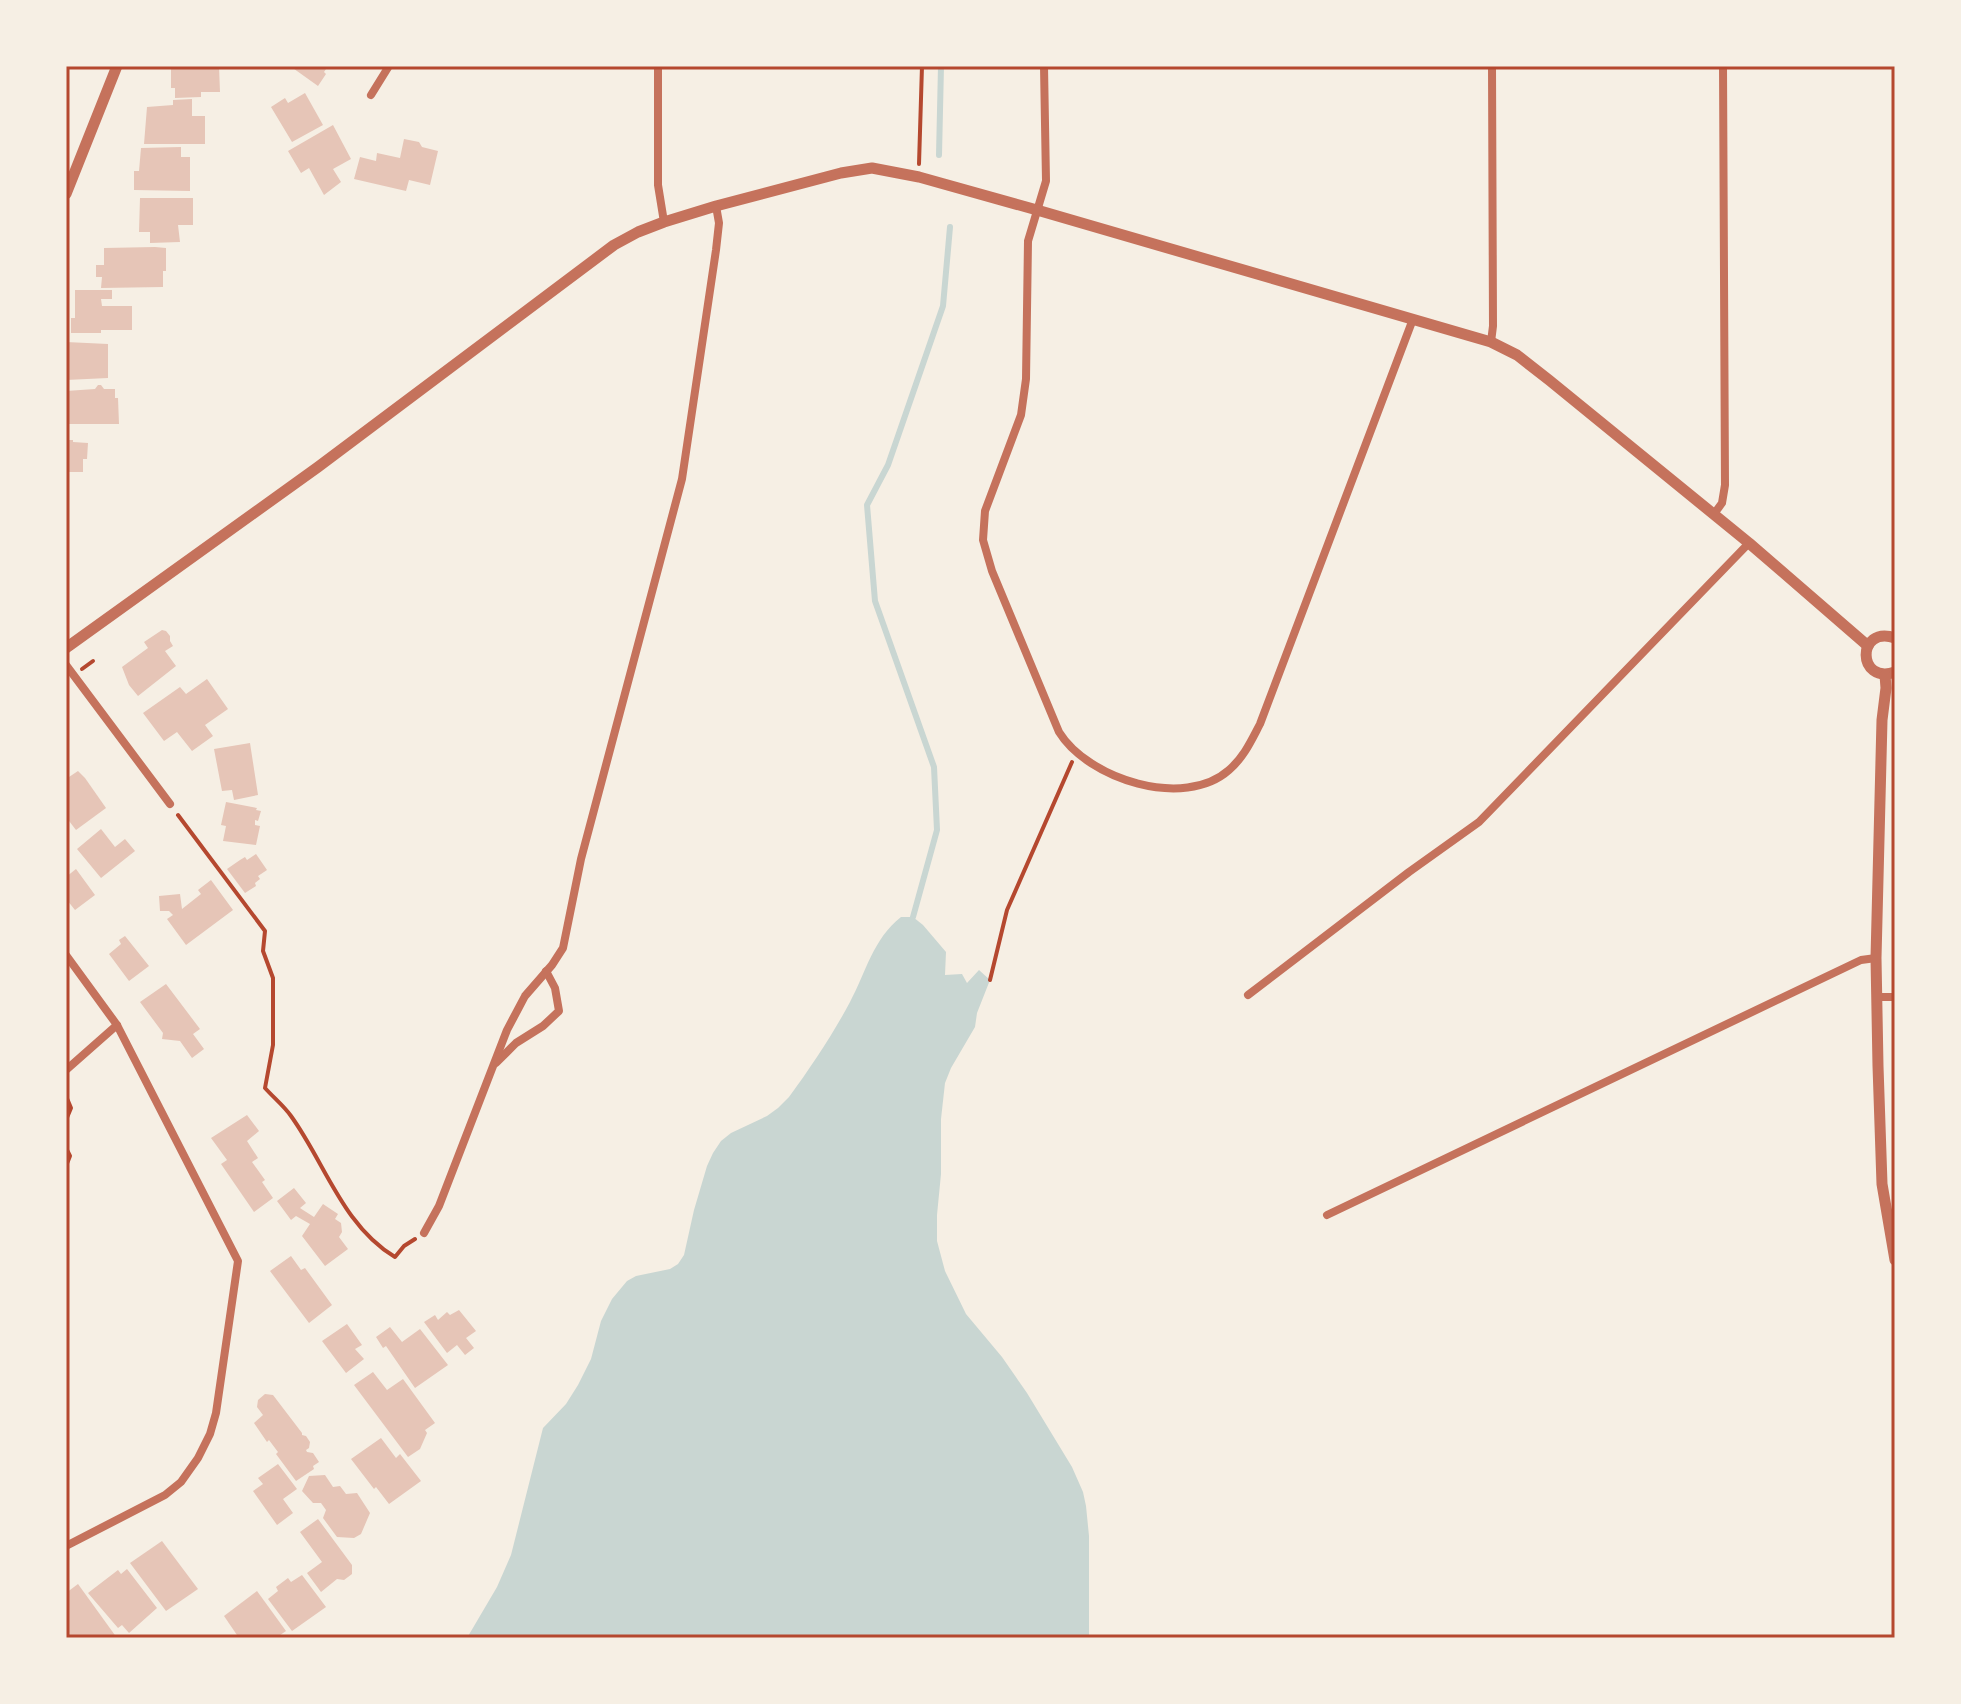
<svg xmlns="http://www.w3.org/2000/svg" width="1961" height="1704" viewBox="0 0 1961 1704" font-family="Barlow,sans-serif">
<style>
.water{fill:#c9d6d2}
.lines{fill:none;stroke-linecap:round;stroke-linejoin:round}
.stream{stroke:#c9d6d2;stroke-width:6}
.building{fill:#e6c5b7}
.path{stroke:#b5482f;stroke-width:4}
.minor{stroke:#c5725c;stroke-width:8}
.tertiary{stroke:#c5725c;stroke-width:11}
.neatline{fill:none;stroke:#b5482f;stroke-width:3}
</style>
<rect width="100%" height="100%" fill="#f6efe4"/>
<path class="water" d="M901,917H913L923,925L946,952L945,975L962,974L967,983L979,970L990,980L977,1013L975,1027L951,1068L945,1083L941,1119V1174L937,1215V1241L945,1271L966,1314L1002,1357L1027,1393L1072,1467L1083,1492L1086,1506L1089,1536V1638H467L497,1587L511,1555L543,1428L566,1404L578,1385L591,1359L601,1321L612,1299L627,1281L636,1276L670,1269L678,1264L684,1255L694,1210L707,1166L713,1153L721,1141L731,1133L767,1116L778,1108L789,1097C811,1067 833,1034 850,1002C866,972 873,939 901,917Z"/>
<g class="lines">
<g class="stream">
<path d="M939,155L941,66"/>
<path d="M913,917L937,830L934,767L875,601L867,505L888,465L943,306L950,227"/>
</g>
</g>
<g class="building">
<path d="M175,66H219L220,92H201V97L175,98V88H171V68H175Z"/>
<path d="M290,66H328L324,72L326,74L318,86Z"/>
<path d="M305,93L323,125L292,142L271,107L285,98L288,103Z"/>
<path d="M192,99V116H205V144H144L147,107L173,105V100Z"/>
<path d="M333,125L351,159L333,169L341,182L324,195L309,168L301,173L288,151Z"/>
<path d="M404,139L419,142L422,147L438,151L430,185L409,180L406,191L354,179L360,157L376,161L377,153L400,158Z"/>
<path d="M181,147V157H190V191L134,190V171H139L141,148Z"/>
<path d="M140,198H193V225H178L180,242L150,243V232H139Z"/>
<path d="M155,247L166,248V271H163V287L101,288L102,277H96V265H104V248Z"/>
<path d="M75,290H112V299H101L102,306H132V330H101V333H71V318H75Z"/>
<path d="M66,342L108,344V378L66,380Z"/>
<path d="M98,385H101L104,389H115V398H118L119,424H66V391L95,389Z"/>
<path d="M66,440H73V442L88,443L87,459H83V472H66Z"/>
<path d="M162,630L166,631L170,636V641L173,646L165,651L176,666L138,696L129,685L122,667L148,648L144,642Z"/>
<path d="M207,679L228,709L205,725L213,736L192,751L177,732L164,741L143,713L180,687L186,694Z"/>
<path d="M250,743L258,795L234,800L232,790L222,791L214,749Z"/>
<path d="M78,771L85,778L106,808L76,830L66,817V779Z"/>
<path d="M226,802L257,808L256,810L261,811L258,821L255,820V825L260,826L256,845L223,841L226,826L221,825Z"/>
<path d="M101,829L115,847L125,839L135,851L101,878L77,849Z"/>
<path d="M256,854L267,870L258,876L260,879L255,883L256,886L245,893L227,869L240,860L245,857L247,860Z"/>
<path d="M76,869L95,895L75,910L67,900L66,901V877Z"/>
<path d="M211,880L233,910L186,945L167,919L173,915L169,911H160L159,896L180,894L182,909L201,894L198,890Z"/>
<path d="M125,936L149,966L129,981L109,954L121,944L119,940Z"/>
<path d="M166,984L200,1029L193,1034L204,1049L192,1058L180,1041L162,1039L163,1033L140,1002Z"/>
<path d="M247,1115L259,1131L247,1141L258,1158L252,1162L265,1180L262,1182L273,1198L254,1212L221,1164L227,1160L211,1138Z"/>
<path d="M294,1188L306,1203L300,1208L303,1210L314,1217L323,1204L338,1214L335,1219L341,1223L342,1232L339,1237L348,1249L325,1266L302,1236L310,1224L296,1216L291,1220L277,1201Z"/>
<path d="M291,1256L301,1270L305,1268L332,1305L309,1323L270,1271Z"/>
<path d="M459,1310L476,1331L466,1338L474,1348L465,1355L457,1345L447,1353L424,1322L435,1315L438,1320L447,1312L450,1315Z"/>
<path d="M347,1324L362,1345L355,1349L364,1359L346,1373L322,1341Z"/>
<path d="M390,1327L402,1342L420,1329L448,1365L415,1388L386,1346L383,1348L376,1337Z"/>
<path d="M373,1372L387,1390L403,1379L435,1423L425,1430L427,1433L420,1449L408,1457L354,1385Z"/>
<path d="M265,1394L273,1395L302,1433V1435L306,1436L310,1442L309,1448L306,1450L307,1452L313,1453L319,1462L313,1466L314,1469L296,1481L276,1454L278,1452L269,1440L267,1442L254,1423L263,1415L257,1407L258,1400Z"/>
<path d="M381,1438L396,1458L400,1454L421,1481L389,1504L376,1487L374,1489L351,1459Z"/>
<path d="M278,1464L297,1489L283,1499L293,1513L277,1525L253,1491L263,1484L258,1478Z"/>
<path d="M325,1475L333,1487L340,1486L346,1494L357,1493L370,1513L361,1534L354,1538L337,1537L323,1518L326,1510L321,1503H313L302,1491L309,1476Z"/>
<path d="M318,1519L352,1565V1574L344,1580L337,1579L321,1592L307,1573L322,1562L300,1532Z"/>
<path d="M162,1541L198,1589L166,1611L130,1563Z"/>
<path d="M127,1569L157,1608L129,1633L122,1625L118,1628L88,1593L118,1570L121,1574Z"/>
<path d="M302,1575L326,1607L292,1631L268,1599L278,1591L276,1587L288,1578L291,1582Z"/>
<path d="M78,1584L117,1638H69L66,1633V1593Z"/>
<path d="M257,1591L286,1631L276,1638H239L224,1616Z"/>
</g>
<g class="lines">
<g class="path">
<path d="M919,164L922,66"/>
<path d="M82,669L93,661"/>
<path d="M178,815L265,931L263,951L273,978V1045L265,1088C274,1098 284,1106 291,1116C325,1163 343,1226 395,1257L404,1246L415,1239"/>
<path d="M990,980L1007,910L1072,762"/>
<path d="M66,1096L71,1108L66,1120"/>
<path d="M66,1148L70,1156L66,1166"/>
</g>
<g class="minor">
<path d="M658,66V185L664,222"/>
<path d="M1044,66L1046,181L1028,241L1026,379L1021,415L985,511L983,540L992,571L1059,732C1088,779 1184,810 1229,770C1244,757 1251,741 1260,724L1413,319"/>
<path d="M371,95L389,66"/>
<path d="M1491,342L1493,326L1492,66"/>
<path d="M1714,514L1722,503L1725,485L1723,66"/>
<path d="M66,665L170,804"/>
<path d="M66,955L117,1025L238,1261L216,1413L210,1434L198,1458L181,1482L165,1495L66,1546"/>
<path d="M1248,995L1409,872L1479,822L1749,543"/>
<path d="M1877,997H1895"/>
<path d="M496,1063L516,1043L543,1026L559,1011L555,988L546,971"/>
<path d="M66,1070L117,1025"/>
<path d="M1327,1215L1861,960L1876,958"/>
<path d="M424,1233L439,1206L507,1030L525,996L552,965L563,948L581,859L682,479L716,250L719,223L716,206"/>
</g>
<g class="tertiary">
<path d="M66,194L117,66"/>
<path d="M1895,638C1856,625 1857,685 1895,672"/>
<path d="M66,648L318,467L614,245L638,232L664,222L716,206L841,173L872,168L919,177L1037,210L1491,342L1517,355L1549,380L1749,543L1868,646"/>
<path d="M1885,675L1886,688L1882,720L1876,958L1878,1066L1882,1184L1895,1260"/>
</g>
</g>
<rect width="1961" height="1704" fill="none" stroke="#f6efe4" stroke-width="136"/>
<rect x="68" y="68" width="1825" height="1568" class="neatline"/>
</svg>
